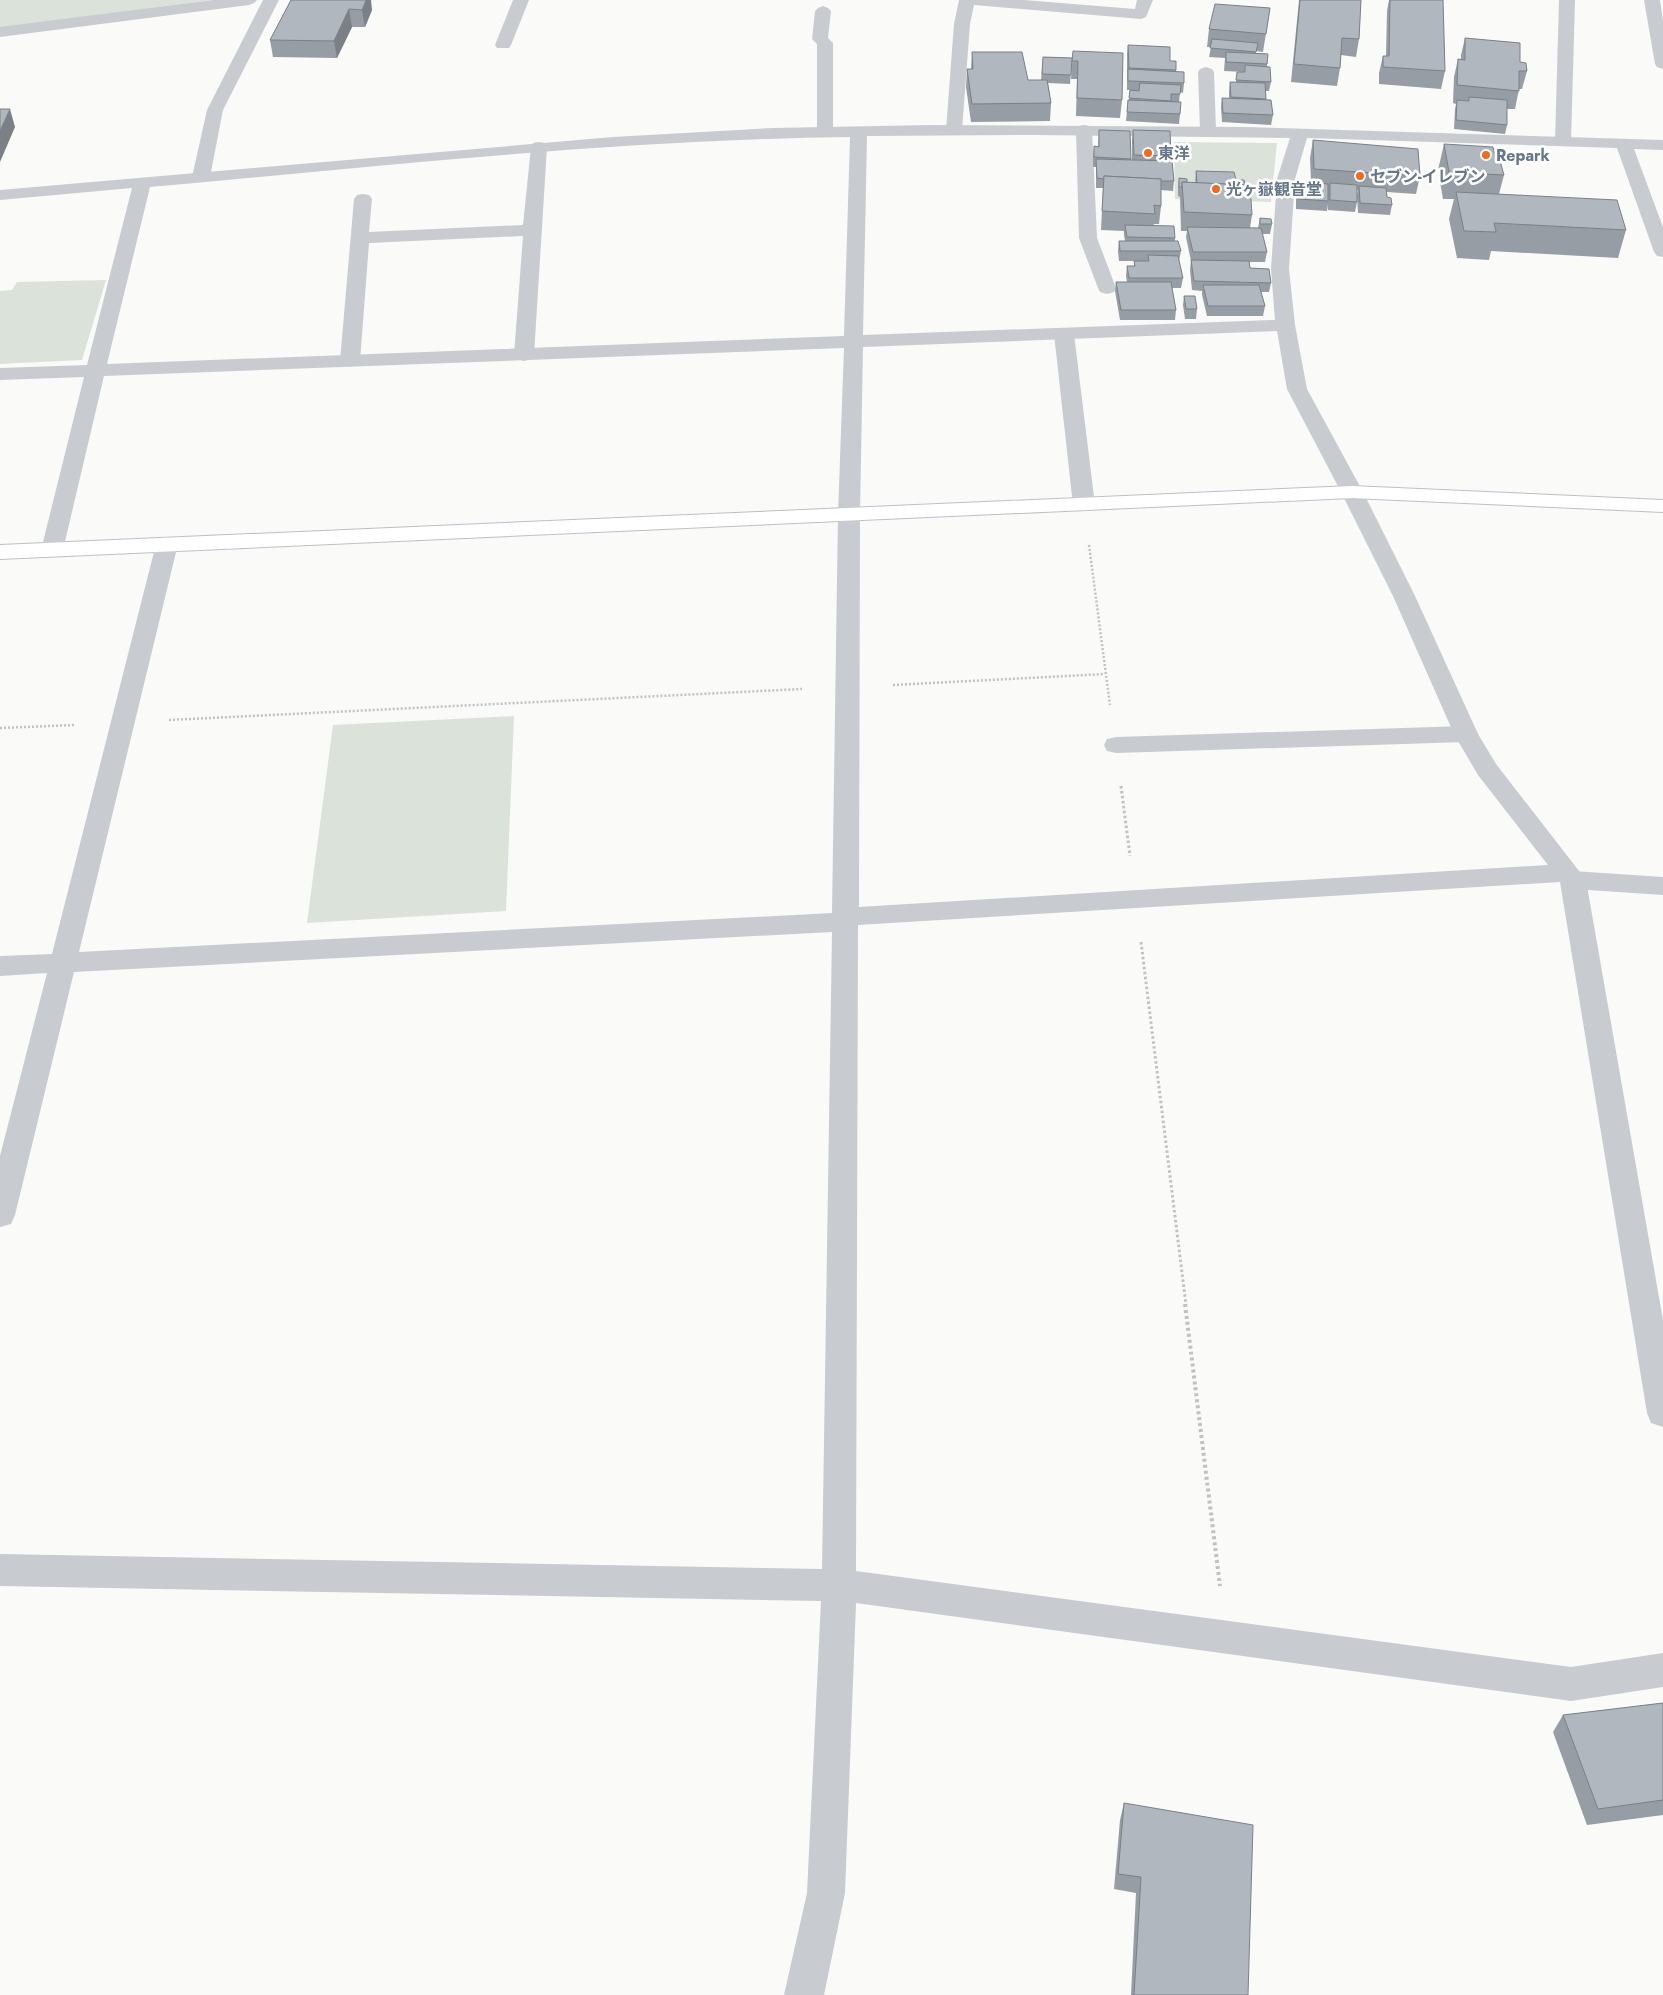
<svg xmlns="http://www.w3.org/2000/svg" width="1663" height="1995" viewBox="0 0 1663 1995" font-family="Jost,'Noto Sans JP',sans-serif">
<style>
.green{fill:#dbe2d9}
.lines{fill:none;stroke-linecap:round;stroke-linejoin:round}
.secondary-casing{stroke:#bcc0c6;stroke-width:2}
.path-far2{stroke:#bfc2c5;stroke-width:2.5;stroke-dasharray:2 2;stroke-linecap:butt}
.path-far1{stroke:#bfc2c5;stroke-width:3;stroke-dasharray:2.5 2.5;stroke-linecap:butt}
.path{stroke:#bfc2c5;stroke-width:4;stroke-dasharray:3 3;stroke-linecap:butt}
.lane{fill:#c8cbd0;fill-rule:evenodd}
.street{fill:#c8cbd0;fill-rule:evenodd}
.secondary{fill:#fff;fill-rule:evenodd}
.wall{fill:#979da4}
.shaded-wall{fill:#7b8086}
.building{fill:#b0b7bf;stroke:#7b8086}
.poi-dot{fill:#ee6b24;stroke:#fff;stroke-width:2}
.labels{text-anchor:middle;stroke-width:5;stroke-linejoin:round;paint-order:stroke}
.far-poi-label{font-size:16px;font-weight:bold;fill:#67778b;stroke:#fff;text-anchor:start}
</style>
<rect width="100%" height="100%" fill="#fafaf8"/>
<g class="green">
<path d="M0,0H212L0,28Z"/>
<path d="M1174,142L1277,143L1271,202L1175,199Z"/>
<path d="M106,280L82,360L0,364V291L12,290L17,282Z"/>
<path d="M514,716L506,911L307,923L333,725Z"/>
</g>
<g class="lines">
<g class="secondary-casing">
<path id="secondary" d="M1352,486L1663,500V512L1352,498L0,559V545Z"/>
</g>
<g class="path-far2">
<path d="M1089,545L1110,705"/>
<path d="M893,685L1105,674"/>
<path d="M169,720L802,689"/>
<path d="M0,728L75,725"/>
</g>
<g class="path-far1">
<path d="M1121,786L1130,856"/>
<path d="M1141,942L1186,1305"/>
</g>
<path class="path" d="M1185,1304L1220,1586"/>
<g class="lane">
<path d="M263,0H279L223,110L210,177L207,181L201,182L195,181L192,177L207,110Z"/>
<path d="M513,0H529L511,45L509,48H497L495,45Z"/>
<path d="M959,0H1024L1135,9L1137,0H1153L1146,17L1141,19L974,5L970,24L962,130L960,134H948L946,130L954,24Z"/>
<path d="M1559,0H1575L1571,142L1569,146H1557L1555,142Z"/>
<path d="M1644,0H1660L1663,21V69L1657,67L1655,64Z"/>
<path d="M823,6L828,8L831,11L828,38L833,43V132L831,136H819L817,132V44L812,39L815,11L818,8Z"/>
<path d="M1206,67L1212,69L1214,72L1216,131L1214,135H1202L1200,131L1198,72L1200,69Z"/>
<path d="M1084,125L1090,126L1092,130L1097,238L1116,288L1114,292L1107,294L1100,292L1098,288L1079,238L1076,130L1078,126Z"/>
<path d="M539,142L545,143L547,147L534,355L531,359L524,361L517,359L514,355L523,236L369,243L360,361L357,365L350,367L343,365L340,361L354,199L357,195L363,194L369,195L372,199L369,232L523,225L531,147L533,143Z"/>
<path d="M1064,328L1071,330L1074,334L1095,505L1092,510L1084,511L1076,510L1073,505L1054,334L1057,330Z"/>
<path d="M1466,726L1475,728L1478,734L1475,740L1466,742L1116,753L1107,751L1104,745L1107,739L1116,737Z"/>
<path d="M1573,871L1663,877V895L1573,889L1564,886L1560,880L1564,874Z"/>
</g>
<g class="street">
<path d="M213,0H257L254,3L249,5L0,37V27Z"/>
<path d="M931,125L1245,127L1663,140V150L1634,149L1663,227V257L1657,256L1654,252L1617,148L1307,138L1295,179L1289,269L1295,325L1307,389L1363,492L1415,596L1478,734L1496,764L1586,880L1663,1320V1427L1651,1423L1647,1413L1560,882L858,925L856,1571L1571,1667L1663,1653V1687L1571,1701L856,1603L845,1893L824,1995H784L807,1893L821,1601L0,1586V1554L822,1569L832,932L74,972L15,1215L11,1224L0,1227V1156L47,973L0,976V956L52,954L156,544L159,539L167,537L175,539L178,544L79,952L832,913L838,514L844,348L104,376L63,550L60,555L52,557L44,555L41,550L84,377L0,380V368L87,365L132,188L0,200V190L613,137L773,128ZM1035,135L1290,138L1277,179L1271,269L1275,320L863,335L867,136ZM850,137L844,336L107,364L150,187C383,166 616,140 850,137ZM1277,331L1287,389L1341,492L1393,596L1454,734L1478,775L1548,865L859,907L860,514L863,347Z"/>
</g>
<use href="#secondary" class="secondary"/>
</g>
<g class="wall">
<path d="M291,0L372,10L365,27H352L337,58L273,57L270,40Z"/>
<path d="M1299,0H1361L1359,39L1356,57L1341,55L1340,68L1337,86L1291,82Z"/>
<path d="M1389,0H1443L1445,71L1441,89L1379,84V73L1383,56H1386L1387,11Z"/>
<path d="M1270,8L1263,52L1256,51V53L1268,54L1267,66L1271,82L1269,91H1266V100L1273,115L1271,125L1222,122L1221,107L1222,98H1229V91L1230,82H1236L1237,72H1244L1224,71L1225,58L1209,57L1211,47H1207L1209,29Z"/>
<path d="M1465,38L1520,62L1527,71L1522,89H1519L1515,109H1507V125L1505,134L1454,129L1455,109L1456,104L1453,103L1454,77L1458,59H1461V55Z"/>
<path d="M1128,45L1170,61H1176V72L1184,83L1183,93L1180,92L1179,102L1180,114L1179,124L1126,121L1128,100H1129L1130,90H1139H1127V54Z"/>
<path d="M1073,51L1122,100L1120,118L1076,116L1077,79H1071Z"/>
<path d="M972,52L1028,80H1041L1043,57L1072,58L1070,84L1048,83L1051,103L1050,121L971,122L966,87L967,69H971Z"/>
<path d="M1099,130L1131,159V160H1132V139L1133,130L1171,156L1170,161L1174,181L1173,191L1161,190V206L1159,224H1154L1153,226L1175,238V241L1181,251L1179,261L1183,278L1181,288H1172L1176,310L1175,320H1120L1115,291L1116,282H1127L1126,276L1127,266H1134V261H1147H1119L1118,251L1119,241H1125L1124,235V231L1101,230L1103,188H1096V167H1093V156L1094,146L1098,147Z"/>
<path d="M1313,140L1420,176L1416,194L1387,192V197L1392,205L1390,215L1358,213L1357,196L1358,190H1357V202L1355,212L1328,210V204L1327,211L1296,209V191L1297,181L1311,182L1310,158Z"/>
<path d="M1444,144L1496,160L1504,175L1499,194L1626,230L1618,258L1491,251L1489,260L1457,258L1449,219L1454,199H1443L1438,170Z"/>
<path d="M1196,171L1236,180L1252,215L1250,228H1258L1260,218L1272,224L1270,234H1262L1267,252L1265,262H1249L1250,268L1271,283L1269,292H1261L1265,306L1263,316H1207L1202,295V291L1192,290L1190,270L1191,261L1186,237L1187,231H1181L1180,197L1178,196V188L1179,178L1187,182L1195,183Z"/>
<path d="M1184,296L1197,309L1196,319H1185L1183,305Z"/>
<path d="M1663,1703V1815L1587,1825L1553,1732L1563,1715Z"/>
<path d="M1124,1803L1248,1995H1131L1136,1893L1114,1889L1120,1820Z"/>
</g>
<g class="shaded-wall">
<path d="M366,0H371L372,10L365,27L362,10Z"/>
<path d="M349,9L352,27L337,58L334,41Z"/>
<path d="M10,109L15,127L0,162V131Z"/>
</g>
<g class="building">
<path d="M291,0H366L362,10L349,9L334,41L270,40Z"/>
<path d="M1300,0H1361L1359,39L1342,38L1340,68L1294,64Z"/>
<path d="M1390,0H1443L1445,71L1383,67V56H1389Z"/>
<path d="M1215,4L1270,8L1266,34L1209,29Z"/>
<path d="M1465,38L1520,43V62L1526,63L1527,71H1519V91L1457,85L1458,59L1465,60Z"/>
<path d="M1212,39L1258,43L1256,52L1210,48Z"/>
<path d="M1128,45L1170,47V61H1176V70L1129,68Z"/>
<path d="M1073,51L1123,53L1122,100L1077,98L1078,61H1072Z"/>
<path d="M972,52H1022L1028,80H1047L1051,103L972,104L967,69H973Z"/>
<path d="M1226,52L1268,54L1267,64L1226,62Z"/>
<path d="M1043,57L1072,58L1071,75L1042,74Z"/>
<path d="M1245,65L1270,67L1271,82L1236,80L1237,72H1245Z"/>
<path d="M1128,69L1184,72V83L1128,81Z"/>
<path d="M1230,82L1265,83L1266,99L1231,97Z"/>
<path d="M1140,83L1181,85L1180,94H1171V101L1129,98L1130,90L1139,91Z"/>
<path d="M1469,97L1507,100V125L1456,120L1457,100L1469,101Z"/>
<path d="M1222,98L1271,100L1273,115L1223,113Z"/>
<path d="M1128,100L1181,102L1180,114L1127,112Z"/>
<path d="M0,109H10L0,131Z"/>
<path d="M1099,130L1130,131L1131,159L1094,157V146L1099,147Z"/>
<path d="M1133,130L1170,131L1171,156L1134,155Z"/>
<path d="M1313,140L1418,149L1420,176L1314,169Z"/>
<path d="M1444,144L1493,147L1496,160L1500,161L1504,175L1449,172Z"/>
<path d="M1096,159L1172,161L1174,181H1161V179L1104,176V179L1097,178Z"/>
<path d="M1196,171L1234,172L1236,180H1244L1245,185L1197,183Z"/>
<path d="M1104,176L1161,179V206L1154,205L1155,214L1102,211Z"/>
<path d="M1179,178L1187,179V182H1182V187H1179Z"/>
<path d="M1297,181L1328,184V201L1298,199Z"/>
<path d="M1182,182L1250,185L1252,215L1184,212Z"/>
<path d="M1330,183L1357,185V202L1330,200Z"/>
<path d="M1359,186L1386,188L1387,197L1391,198L1392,205L1360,203Z"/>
<path d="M1456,192L1617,200L1626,230L1494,223L1496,232L1464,231Z"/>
<path d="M1260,218L1271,219L1272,224H1260Z"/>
<path d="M1125,225L1174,226L1175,238L1127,237Z"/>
<path d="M1187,227L1261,228L1267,252H1193Z"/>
<path d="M1119,241H1178L1181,251H1120Z"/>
<path d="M1148,255L1178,256L1183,278H1129L1127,266H1135L1134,261H1149Z"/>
<path d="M1191,260L1249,261L1250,268L1269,269L1271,283L1194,281Z"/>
<path d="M1116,282H1171L1176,310H1121Z"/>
<path d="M1203,285H1259L1265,306H1208Z"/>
<path d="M1184,296H1195L1197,309H1186Z"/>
<path d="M1663,1703V1800L1598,1809L1563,1715Z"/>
<path d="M1124,1803L1253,1825L1248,1995H1134L1141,1877L1118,1874Z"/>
</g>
<g class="poi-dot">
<circle cx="1148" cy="153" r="5"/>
<circle cx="1486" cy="155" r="5"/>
<circle cx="1360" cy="176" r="5"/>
<circle cx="1216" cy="189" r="5"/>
</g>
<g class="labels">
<g class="far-poi-label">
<text x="1158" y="159">東洋</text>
<text x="1496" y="161">Repark</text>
<text x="1370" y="182">セブン-イレブン</text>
<text x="1226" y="195">光ヶ嶽観音堂</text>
</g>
</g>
</svg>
